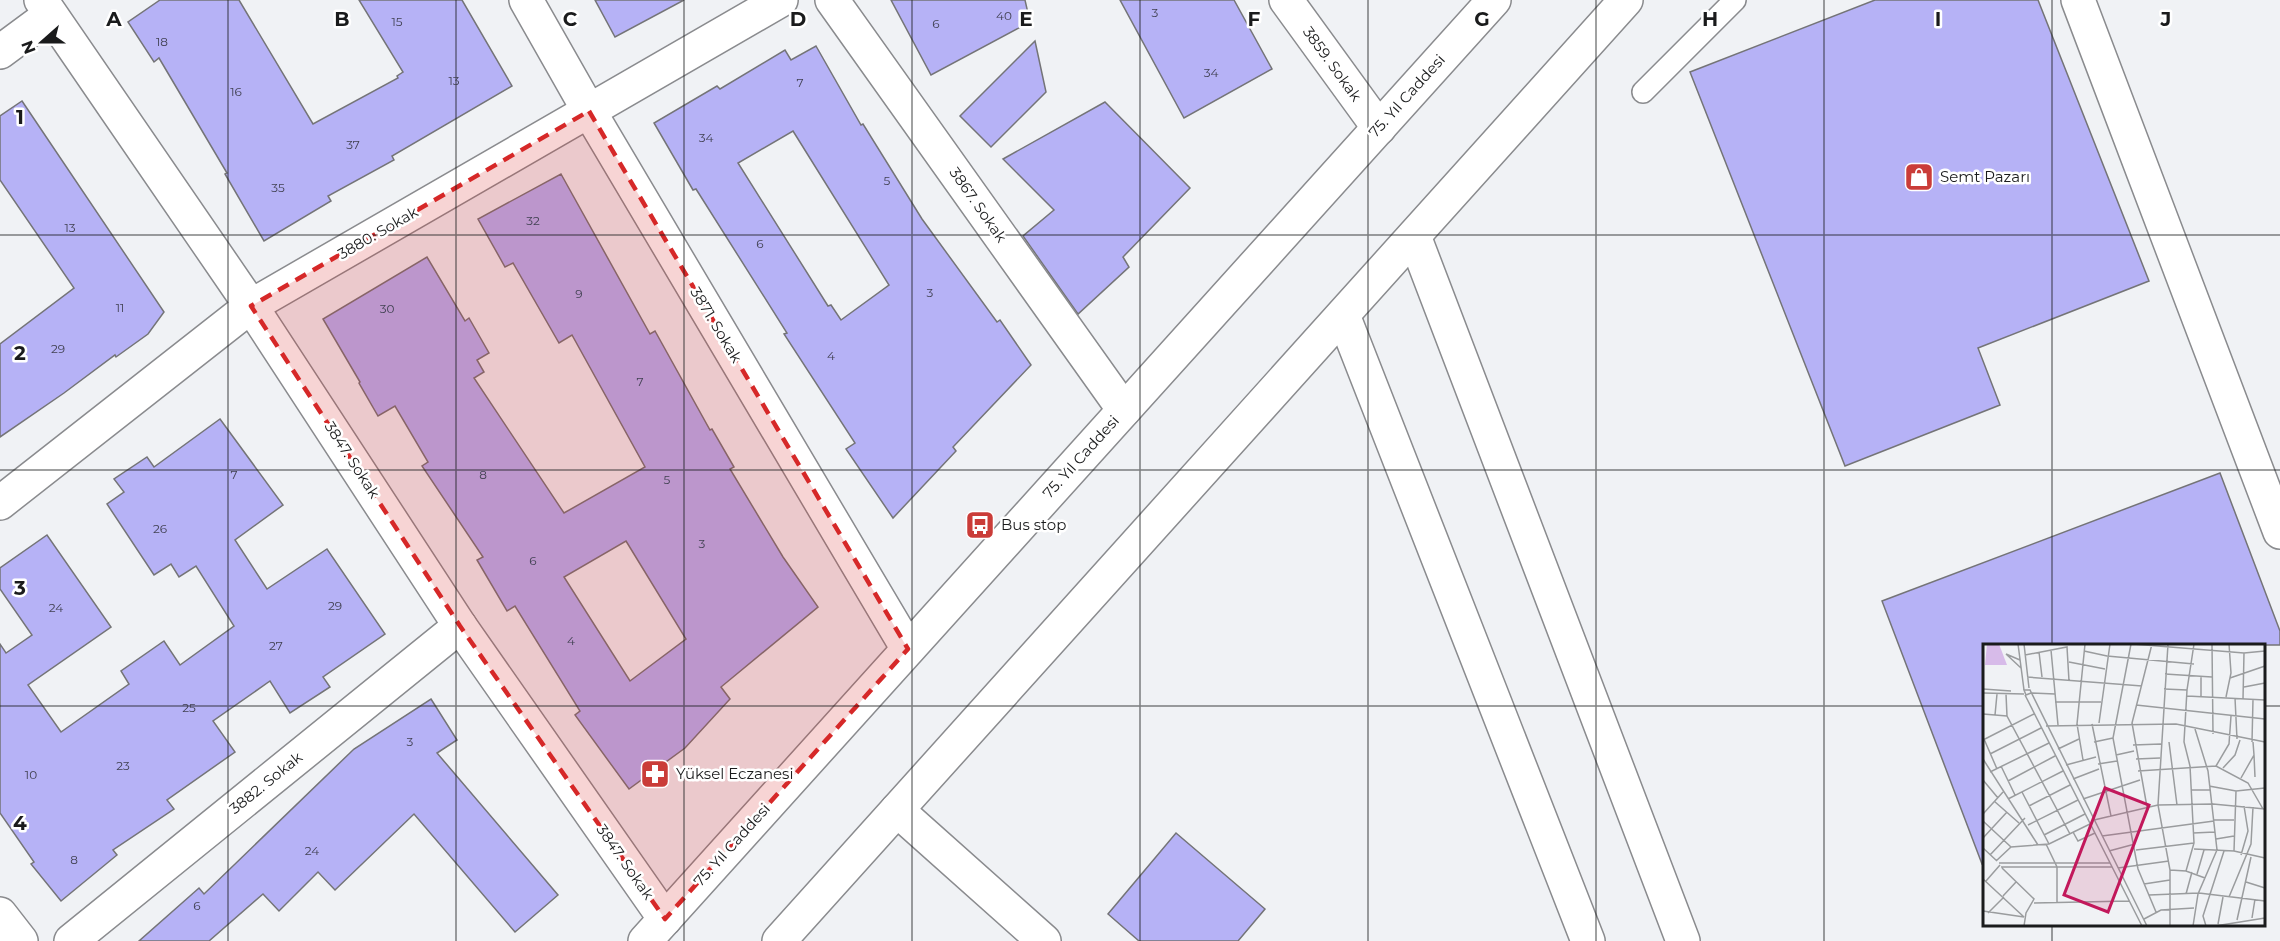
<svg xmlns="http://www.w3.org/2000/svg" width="2280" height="941" viewBox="0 0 2280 941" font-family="Montserrat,sans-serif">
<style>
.building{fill:#b6b2f6;stroke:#747477;stroke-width:1.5;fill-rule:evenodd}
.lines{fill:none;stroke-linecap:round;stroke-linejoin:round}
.service-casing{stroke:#8a8b8e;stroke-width:24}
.minor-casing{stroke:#8a8b8e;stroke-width:36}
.tertiary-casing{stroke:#8a8b8e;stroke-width:36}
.primary-casing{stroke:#8a8b8e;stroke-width:36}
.service{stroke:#fff;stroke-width:21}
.minor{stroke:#fff;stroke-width:33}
.tertiary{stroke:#fff;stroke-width:33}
.primary{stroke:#fff;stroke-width:33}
.marked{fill:#d62828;fill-opacity:0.2;stroke:#d62828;stroke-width:4.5;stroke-dasharray:12 8;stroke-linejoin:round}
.grid{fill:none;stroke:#1a1b1c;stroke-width:1.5;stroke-opacity:0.55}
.labels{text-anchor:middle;stroke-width:5;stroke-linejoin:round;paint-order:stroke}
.number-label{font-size:12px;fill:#414152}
.street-label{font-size:15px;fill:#1a1b1c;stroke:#fff}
.poi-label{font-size:15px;fill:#1a1b1c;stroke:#fff;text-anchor:start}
.inset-road{fill:none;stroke:#9a9c9e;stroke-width:1.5}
.view{fill:#c2185b;fill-opacity:0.15;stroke:#c2185b;stroke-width:3}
.inset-edge{fill:none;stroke:#1a1b1c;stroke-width:3}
.grid-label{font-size:20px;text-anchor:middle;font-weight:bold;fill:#1a1b1c;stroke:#fff;stroke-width:5;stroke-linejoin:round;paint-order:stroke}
</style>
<rect width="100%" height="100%" fill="#f0f2f5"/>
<g class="building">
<path d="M160,0H239L313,124L398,78L397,76L403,72L359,0H462L512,86L392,156L394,160L328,196L331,201L264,241L225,174L227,173L159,58L154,62L128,22Z"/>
<path d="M595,0H684L615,37Z"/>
<path d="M891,0H1025L1030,22L931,75Z"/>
<path d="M1120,0H1234L1272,69L1184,118Z"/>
<path d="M1875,0H2038L2149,281L1978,348L2000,405L1845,466L1690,72Z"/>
<path d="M1035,41L1046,92L991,147L960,116Z"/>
<path d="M816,46L861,125L863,124L922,219L997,322L1000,320L1031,365L953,447L956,451L893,518L846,449L855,443L784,334L787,333L696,189L693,190L654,123L717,86L720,89L785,50L791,60ZM793,131L889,285L841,320L831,305L828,306L738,163Z"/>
<path d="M22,101L164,312L148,334L116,357L115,355L64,393L0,437V344L74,288L0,180V116Z"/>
<path d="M1105,102L1190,188L1123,257L1129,267L1078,314L1023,236L1054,210L1003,159Z"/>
<path d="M561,174L650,334L655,331L710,430L712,429L734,467L730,469L783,557L818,607L721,687L730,699L685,748L629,789L575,715L580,711L515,606L507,611L477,560L483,557L422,466L428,462L395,406L378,416L359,383L360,382L323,319L427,257L465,321L469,318L489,353L477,360L484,372L474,378L564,513L645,467L572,335L559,343L513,263L505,267L478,219ZM626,541L686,639L630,681L564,577Z"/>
<path d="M220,419L283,505L235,540L267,589L327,549L385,634L323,677L330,687L290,713L270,681L213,721L235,752L167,800L174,809L113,850L117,855L61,901L31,864L34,862L0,813V644L6,653L32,635L0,589V568L47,535L111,627L28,685L61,732L129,684L121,671L164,641L180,665L234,626L196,566L179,577L171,564L154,575L107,504L124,492L114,479L147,457L154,467Z"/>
<path d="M2220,473L2280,631V645H1984V863L1982,864L1882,601Z"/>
<path d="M431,699L457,740L437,753L558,895L515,932L414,814L335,890L318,872L279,911L263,894L209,941H139L199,888L204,894L354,749Z"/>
<path d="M1176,833L1265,909L1238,941H1139L1108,914Z"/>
</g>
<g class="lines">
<g class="service-casing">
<path id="service" d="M1643,92L1735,0"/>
</g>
<g class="minor-casing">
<g id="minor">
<path d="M526,0L589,111L908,649"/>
<path d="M832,0L1124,410"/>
<path d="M1286,0L1379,128"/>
<path d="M2078,0L2280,532"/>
<path d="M0,52L50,15"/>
<path d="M1414,236L1683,941"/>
<path d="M1343,315L1588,941"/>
<path d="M0,503L251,306L781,0"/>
<path d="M897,810L1044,941"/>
<path d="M0,914L21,941"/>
<path d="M71,941L460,626"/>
</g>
</g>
<g class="tertiary-casing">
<path id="tertiary" d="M41,0L251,306L460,626L665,919"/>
</g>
<g class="primary-casing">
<g id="primary">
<path d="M645,941L1494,0"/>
<path d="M779,941L1626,0"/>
</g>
</g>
<use href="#service" class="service"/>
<use href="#minor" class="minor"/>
<use href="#tertiary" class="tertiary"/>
<use href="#primary" class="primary"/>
</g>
<path class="marked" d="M589,111L908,649L665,919L460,626L251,306Z"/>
<path class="grid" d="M228,0V941M456,0V941M684,0V941M912,0V941M1140,0V941M1368,0V941M1596,0V941M1824,0V941M2052,0V646M0,235H2280M0,470H2280M0,706H1984M2264,706H2280M2052,924V941"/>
<defs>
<g id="shop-square" transform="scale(1.5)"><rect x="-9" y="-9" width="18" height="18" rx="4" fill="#ca3c38" stroke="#fff"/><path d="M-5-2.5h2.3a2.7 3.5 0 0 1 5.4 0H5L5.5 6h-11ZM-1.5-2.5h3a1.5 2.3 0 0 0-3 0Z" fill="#fff"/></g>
<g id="bus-square" transform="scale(1.5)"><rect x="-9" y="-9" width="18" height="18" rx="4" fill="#ca3c38" stroke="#fff"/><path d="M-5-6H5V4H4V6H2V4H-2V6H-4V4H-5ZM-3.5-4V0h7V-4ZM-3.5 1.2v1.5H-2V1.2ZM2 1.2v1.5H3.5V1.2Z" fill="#fff"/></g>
<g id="pharmacy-square" transform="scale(1.5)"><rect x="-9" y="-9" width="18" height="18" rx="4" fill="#ca3c38" stroke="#fff"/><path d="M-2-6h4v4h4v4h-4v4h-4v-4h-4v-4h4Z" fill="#fff"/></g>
</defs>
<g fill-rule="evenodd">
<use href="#shop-square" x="1919" y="177"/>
<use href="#bus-square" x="980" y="525"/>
<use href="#pharmacy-square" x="655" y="774"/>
</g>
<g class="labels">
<g class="number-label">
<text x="1155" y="17">3</text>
<text x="1004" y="20">40</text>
<text x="397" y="26">15</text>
<text x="936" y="28">6</text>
<text x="162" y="46">18</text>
<text x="1211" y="77">34</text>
<text x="454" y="85">13</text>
<text x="800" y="87">7</text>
<text x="236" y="96">16</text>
<text x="706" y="142">34</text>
<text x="353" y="149">37</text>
<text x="887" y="185">5</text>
<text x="278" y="192">35</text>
<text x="533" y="225">32</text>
<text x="70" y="232">13</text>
<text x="760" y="248">6</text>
<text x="930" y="297">3</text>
<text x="579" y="298">9</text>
<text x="120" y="312">11</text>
<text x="387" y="313">30</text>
<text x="58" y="353">29</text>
<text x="831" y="360">4</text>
<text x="640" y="386">7</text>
<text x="234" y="479">7</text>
<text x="483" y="479">8</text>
<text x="667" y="484">5</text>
<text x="160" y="533">26</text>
<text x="702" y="548">3</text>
<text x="533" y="565">6</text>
<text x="335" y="610">29</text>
<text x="56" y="612">24</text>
<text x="571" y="645">4</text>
<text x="276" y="650">27</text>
<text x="189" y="712">25</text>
<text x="410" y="746">3</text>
<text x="123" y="770">23</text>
<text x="31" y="779">10</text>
<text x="312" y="855">24</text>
<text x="74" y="864">8</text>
<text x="197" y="910">6</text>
</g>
<g class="street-label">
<text transform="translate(1332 64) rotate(54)" y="5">3859. Sokak</text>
<text transform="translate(1407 96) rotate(-48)" y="5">75. Yıl Caddesi</text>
<text transform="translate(978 205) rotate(55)" y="5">3867. Sokak</text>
<text transform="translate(378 233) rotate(-30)" y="5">3880. Sokak</text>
<text transform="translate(716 325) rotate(59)" y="5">3871. Sokak</text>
<text transform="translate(1081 457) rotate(-48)" y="5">75. Yıl Caddesi</text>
<text transform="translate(352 460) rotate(57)" y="5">3847. Sokak</text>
<text transform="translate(266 783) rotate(-39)" y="5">3882. Sokak</text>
<text transform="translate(732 845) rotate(-48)" y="5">75. Yıl Caddesi</text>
<text transform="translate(625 862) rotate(55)" y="5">3847. Sokak</text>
</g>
<g class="poi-label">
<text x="1940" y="182">Semt Pazarı</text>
<text x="1001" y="530">Bus stop</text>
<text x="676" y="779">Yüksel Eczanesi</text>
</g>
</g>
<g transform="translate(1983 644)">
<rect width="282" height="282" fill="#f0f2f5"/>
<path d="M4,0H16L24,21H2Z" fill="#d7bbe9"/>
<path class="inset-road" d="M35,0L41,46M41,0L46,44M148,0L130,94L155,225L173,268M150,0L261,9L282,7M185,0L175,161L187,226V282M229,0L230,90M68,6L75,81M101,7L124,12L211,20M56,8L59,33M42,11L84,3L86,37M37,16L23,10L38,24M86,18L122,25M182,30L229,33M44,33L159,42M247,34L282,22M261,43L282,39M0,45L28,47M181,45L204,46M0,49L41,50M48,49L72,50M48,49L43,51L41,46H47L164,282M23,50L24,72L87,190M42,51L159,282M204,52L282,56M218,52V33M243,53L248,29L246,0M252,54L254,95M260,55L261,9M72,58H118M153,61L282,75M0,70L24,72M12,71L14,50M116,79L127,0M109,80L128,172M63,82L193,80L282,98M1,95L14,125M0,96L51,70M111,98L130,94M186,98L194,161M269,98L270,55M150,101L178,100M75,105L96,95M7,110L58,84M133,111L151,107M271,111L272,133M0,115L55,201M153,115L177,114M100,116L94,80L102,0M115,120L134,117M83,121L113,113M18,122L32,151M233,122L246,100L248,72M240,124L252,111L257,96M155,127L233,122L265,139L280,165M7,128L66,99M258,134L271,111L270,98M90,135L116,125M0,136L15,154M25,137L72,112M226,142L253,147L282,144M208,146H227M39,148L66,200M25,155L80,127M100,155L157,136M11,157L36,179M46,162L87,141M164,163L149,79L169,0M0,170L20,148M111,176L175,161L230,160L282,165M231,176H251M0,177L28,203M45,181L95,156M90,188L95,197L112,189M210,189L232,188M61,191L102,170M119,192L231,177M0,194L24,168M233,195L251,192M63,200L74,223V258M0,204L14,217M211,205L251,207L282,214M153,206L211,199M126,207L152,200M251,207L253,147M7,211L42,174M258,211L265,187L261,162M13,217L28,203L66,200L107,180M16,219H127M18,223H129M19,224L51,255L43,269L41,282M135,224L186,217M187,226L203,227L222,234M203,227L211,199L207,122L201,98L204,46L211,0M214,230L221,206M0,235L41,273M3,237L17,221M263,238L282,244M161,240L187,236M203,250L209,228M166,251L216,249L282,257M20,252L33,238M246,253L268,200L270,163M51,259L146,257M0,267L41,273M5,269L21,253M269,274L272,255M161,275L178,266L211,264M254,276L268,213M235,280L240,253M210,282L215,250L234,206L225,127L212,85M223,282L220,272L241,207M232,282L282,274"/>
<path class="view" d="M122,144L166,161L125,268L81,251Z"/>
<rect width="282" height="282" class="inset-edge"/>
</g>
<g class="grid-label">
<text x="114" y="26">A</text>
<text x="342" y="26">B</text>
<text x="570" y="26">C</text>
<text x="798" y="26">D</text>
<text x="1026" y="26">E</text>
<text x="1254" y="26">F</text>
<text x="1482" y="26">G</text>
<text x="1710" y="26">H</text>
<text x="1938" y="26">I</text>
<text x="2166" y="26">J</text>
<text x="20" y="124">1</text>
<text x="20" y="360">2</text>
<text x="20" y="595">3</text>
<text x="20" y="830">4</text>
</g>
<g transform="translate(42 42) rotate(249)" stroke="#ffffff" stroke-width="4.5" paint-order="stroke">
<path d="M0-4.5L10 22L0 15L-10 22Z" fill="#1a1b1c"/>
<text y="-9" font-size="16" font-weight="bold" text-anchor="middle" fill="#1a1b1c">N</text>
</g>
</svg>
